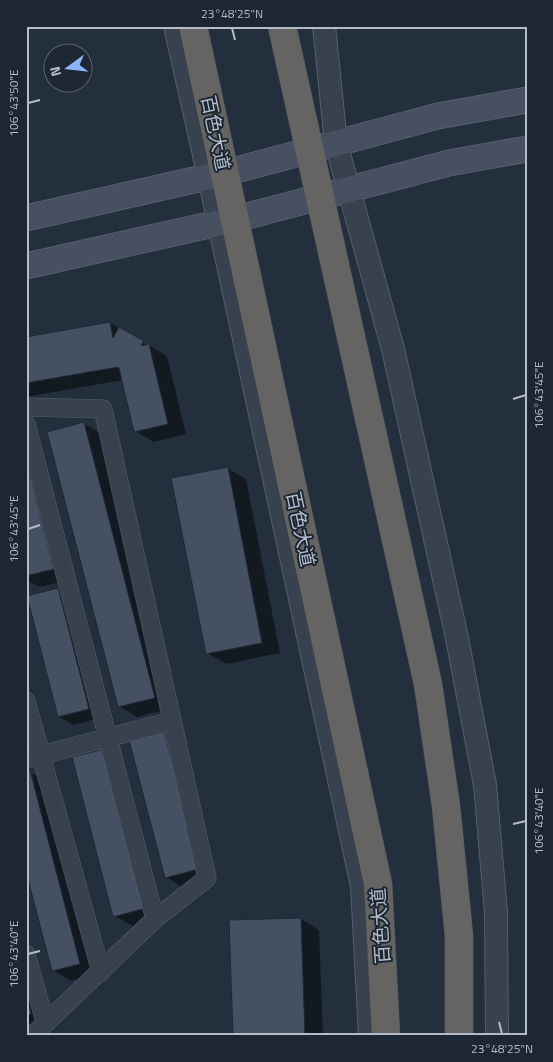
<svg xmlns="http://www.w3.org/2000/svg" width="553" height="1062" viewBox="0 0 553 1062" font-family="'Titillium Web','Noto Sans SC',sans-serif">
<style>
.shadow{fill:#0007}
.building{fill:#455162;stroke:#1f2835}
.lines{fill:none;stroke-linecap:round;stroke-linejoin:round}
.minor-casing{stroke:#565f6c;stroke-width:19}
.tertiary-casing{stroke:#565f6c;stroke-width:24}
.secondary-casing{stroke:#565f6c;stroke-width:27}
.trunk-casing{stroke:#434c59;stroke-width:29}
.minor{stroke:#38414e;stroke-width:18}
.tertiary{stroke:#38414e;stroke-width:22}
.secondary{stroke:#465061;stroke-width:25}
.trunk{stroke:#656462;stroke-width:28}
.ticks{fill:none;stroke:#b4bcc9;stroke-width:2}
.labels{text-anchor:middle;stroke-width:4;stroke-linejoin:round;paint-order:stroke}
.street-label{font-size:19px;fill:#b4bcc9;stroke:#1d2633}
.neatline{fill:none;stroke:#b4bcc9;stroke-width:2}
.ticks-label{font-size:12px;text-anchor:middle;fill:#b4bcc9}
</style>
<rect width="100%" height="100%" fill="#242f3e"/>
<g class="shadow">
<path d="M110,323L167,356L186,434L154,442L135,431L123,380L26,397V338Z"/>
<path d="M84,424L102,434L173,708L137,717L119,706Z"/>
<path d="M26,426L72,579L40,587L26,580Z"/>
<path d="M228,469L246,479L280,653L226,664L207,653Z"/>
<path d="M58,589L73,598L103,717L74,725L59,717Z"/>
<path d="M164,732L182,743L217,880L184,888L166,877Z"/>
<path d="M105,750L123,761L164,918L133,926L114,916Z"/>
<path d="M30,772L48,782L98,974L71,981L53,970Z"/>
<path d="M301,919L319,930L323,1036H235Z"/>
<path d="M26,957L45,1022L26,1027Z"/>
</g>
<g class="building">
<path d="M110,322L113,338L119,327L144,341L141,346L149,344L168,424L134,432L119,368L118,367L26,383V337Z"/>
<path d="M84,422L155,698L118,707L47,432Z"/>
<path d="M26,460L54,569L26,576Z"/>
<path d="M228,467L262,643L206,654L171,478Z"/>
<path d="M58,588L89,709L58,717L27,596Z"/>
<path d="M164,730L199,869L165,878L129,740Z"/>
<path d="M105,749L146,908L113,917L72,757Z"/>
<path d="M30,770L80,964L52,971L26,872V771Z"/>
<path d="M301,918L305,1036H233L229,920Z"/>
<path d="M26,995L31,1014L26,1016Z"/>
</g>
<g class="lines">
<g class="minor-casing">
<g id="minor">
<path d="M26,407L103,409L207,878L155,919L32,1036"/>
<path d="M26,424L155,919"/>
<path d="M26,701L101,972"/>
<path d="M26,759L172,721"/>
<path d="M26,954L45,1022"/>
</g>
</g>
<g class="tertiary-casing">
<g id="tertiary">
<path d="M175,26L209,177L362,886L370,1036"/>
<path d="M324,26L336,143L393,349L457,638L485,785L496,912L497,1036"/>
</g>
</g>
<g class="secondary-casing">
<g id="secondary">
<path d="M26,218L225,173L438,116L527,100"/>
<path d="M26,266L236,219L449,163L527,149"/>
</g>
</g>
<g class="trunk-casing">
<g id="trunk">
<path d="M193,26L378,884L386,1036"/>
<path d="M282,26L428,684L446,806L459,936V1036"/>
</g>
</g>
<use href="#minor" class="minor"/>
<use href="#tertiary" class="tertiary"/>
<use href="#secondary" class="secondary"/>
<use href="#trunk" class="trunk"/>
</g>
<path class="ticks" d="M232,28L235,40M28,103L40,100M513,399L526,395M28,529L40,525M513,824L526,821M28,954L40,951M499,1022L502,1034"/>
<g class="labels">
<g class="street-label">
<text transform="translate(216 133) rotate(78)" y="7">百色大道</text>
<text transform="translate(301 529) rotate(78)" y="7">百色大道</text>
<text transform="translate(380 926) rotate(-94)" y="7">百色大道</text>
</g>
</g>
<rect width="553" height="1062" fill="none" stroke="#1d2633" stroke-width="55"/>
<g transform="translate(68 68) rotate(255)"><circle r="24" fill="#1d2633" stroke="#59626f"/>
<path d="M0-4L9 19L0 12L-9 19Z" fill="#8ab4f8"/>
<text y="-8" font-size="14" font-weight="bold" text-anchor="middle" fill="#b4bcc9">N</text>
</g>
<rect x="28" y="28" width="498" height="1006" class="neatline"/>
<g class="ticks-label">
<text x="232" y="18">23°48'25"N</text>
<text transform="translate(14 103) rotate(-90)" y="4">106°43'50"E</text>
<text transform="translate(539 395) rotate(-90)" y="4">106°43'45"E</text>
<text transform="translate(14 529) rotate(-90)" y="4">106°43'45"E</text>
<text transform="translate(539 821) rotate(-90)" y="4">106°43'40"E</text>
<text transform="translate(14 954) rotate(-90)" y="4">106°43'40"E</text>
<text x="502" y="1053">23°48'25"N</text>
</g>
</svg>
